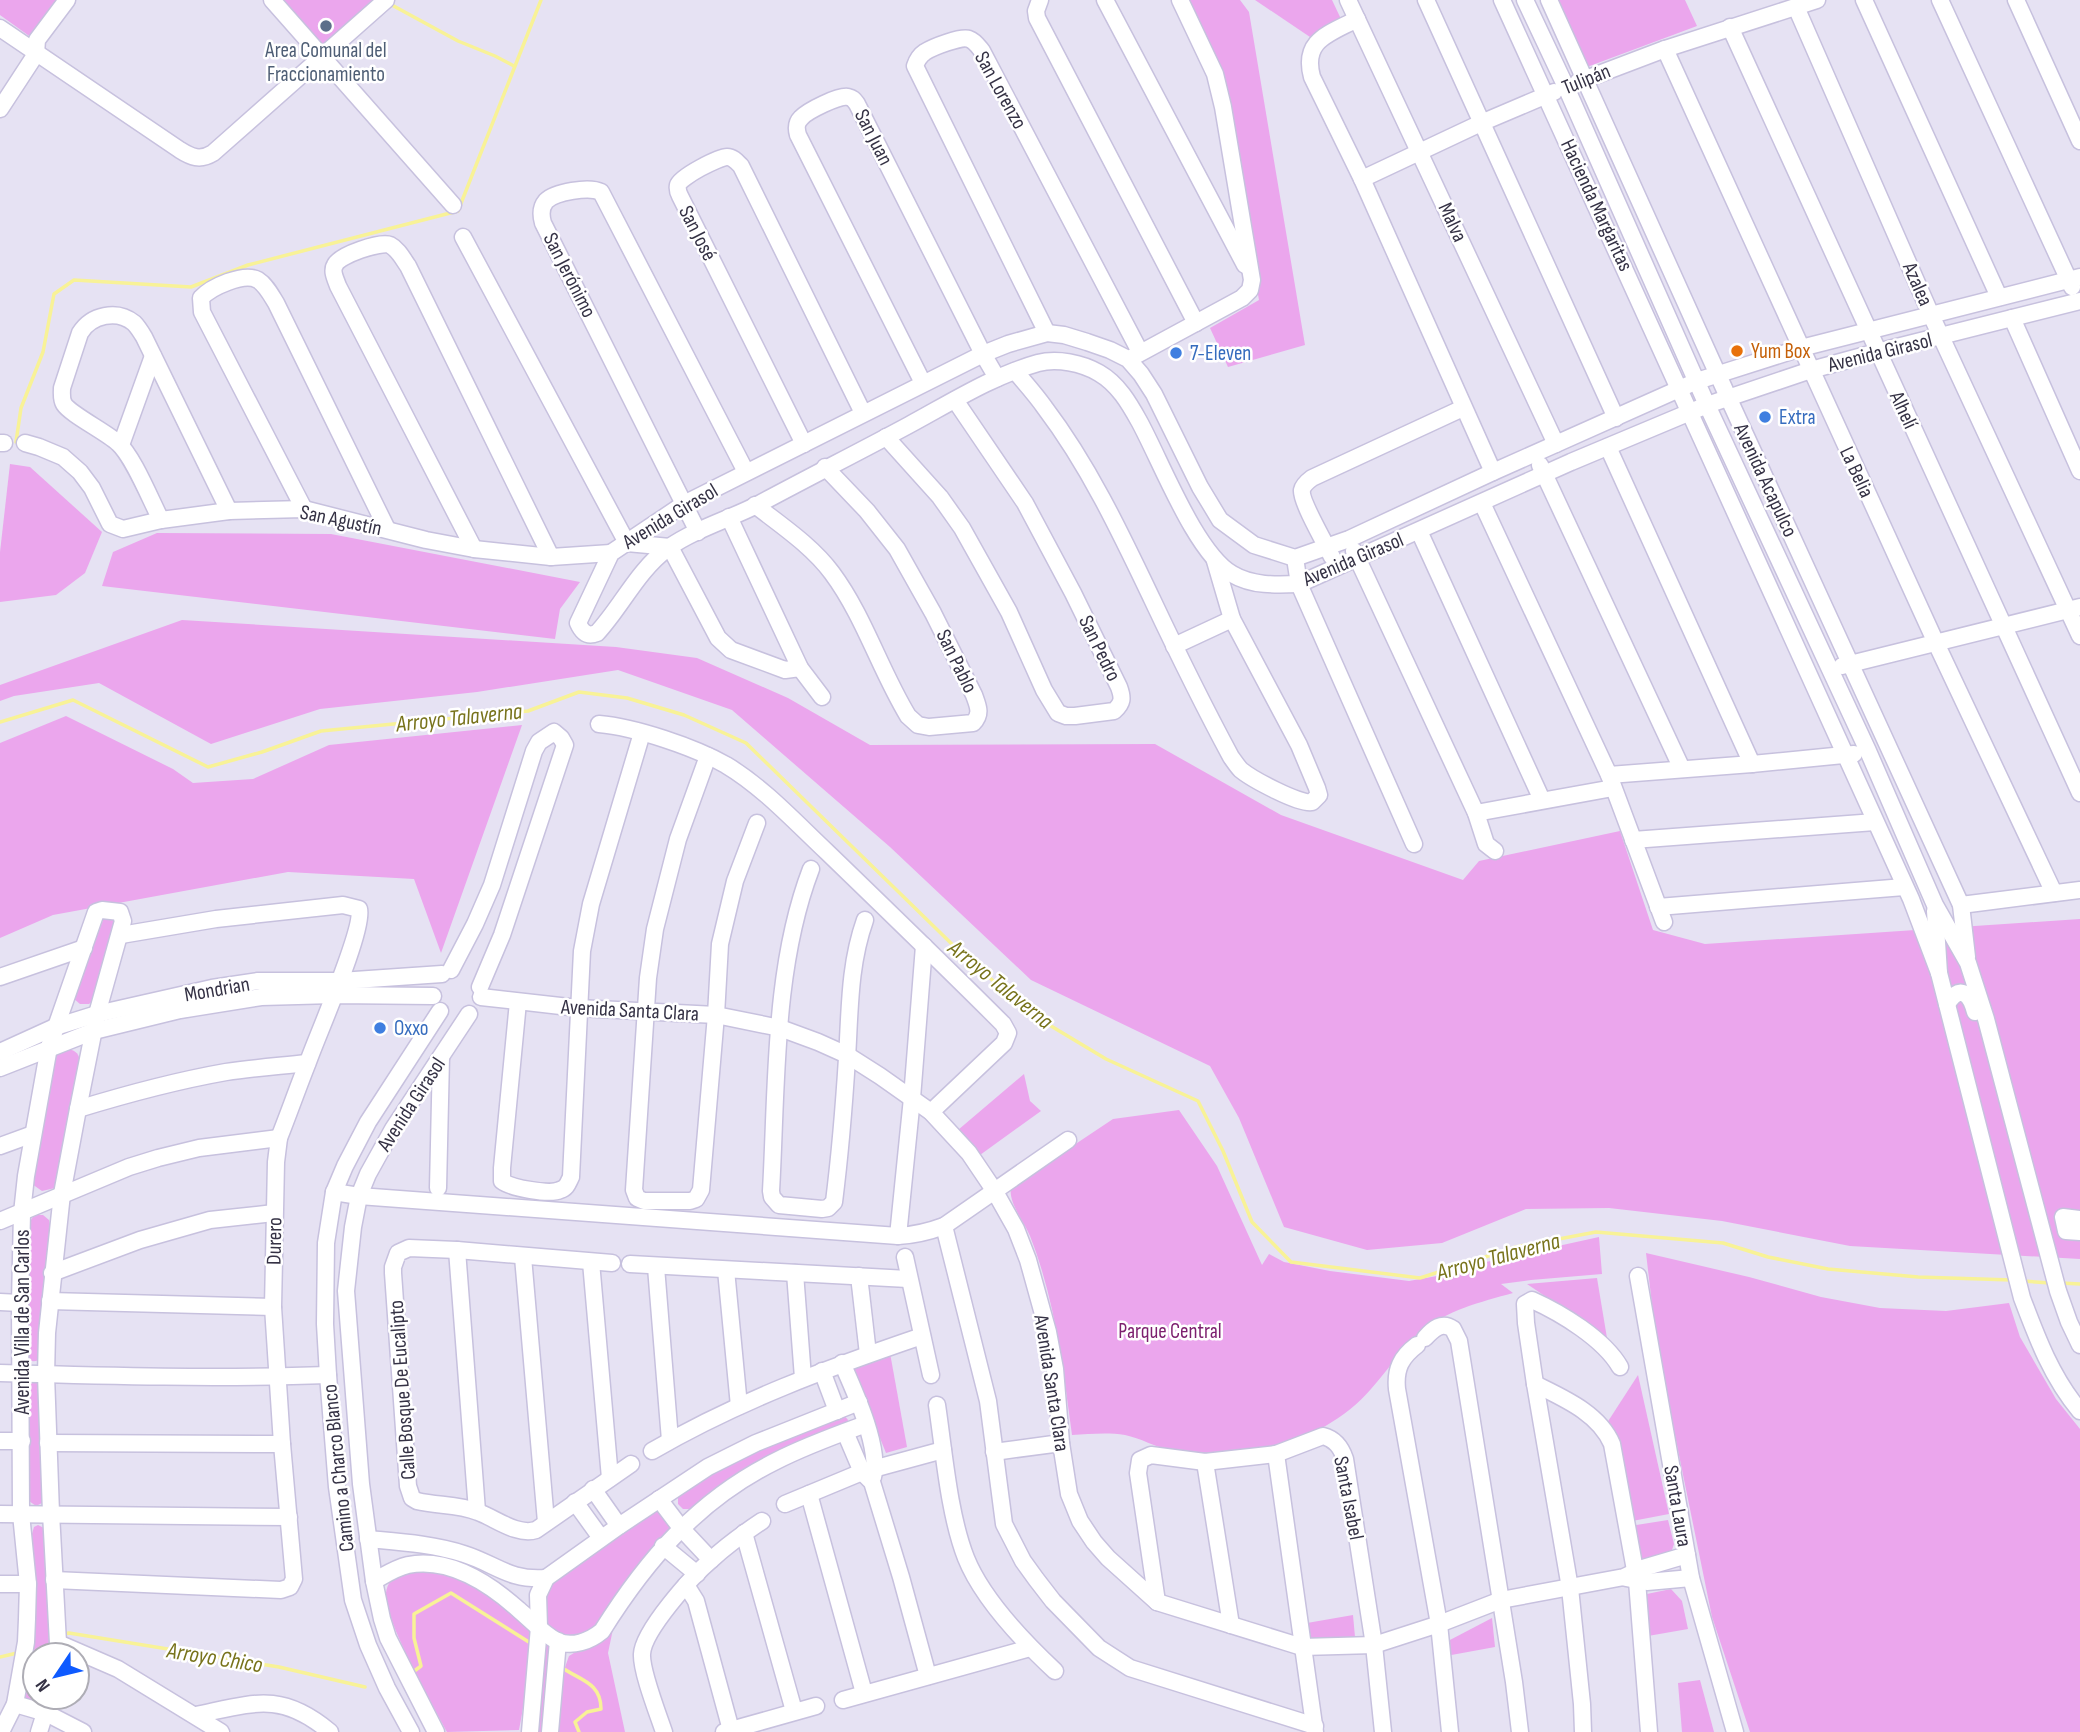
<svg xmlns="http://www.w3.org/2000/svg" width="2080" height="1732" viewBox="0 0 2080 1732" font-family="'Sofia Sans Condensed',sans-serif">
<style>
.green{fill:#eba6ed}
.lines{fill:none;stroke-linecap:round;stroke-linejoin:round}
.stream{stroke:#f8f297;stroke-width:3.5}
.minor-casing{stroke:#c7c1de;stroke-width:19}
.minor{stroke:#fff;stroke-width:16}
.service-dot{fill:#5c6f8a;stroke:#fff;stroke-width:2.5}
.food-dot{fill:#e8710a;stroke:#fff;stroke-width:2.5}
.shop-dot{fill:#3f7fe0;stroke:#fff;stroke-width:2.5}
.labels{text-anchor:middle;stroke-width:5;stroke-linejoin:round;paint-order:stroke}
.service-label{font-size:21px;fill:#4e5e75;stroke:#fff}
.street-label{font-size:21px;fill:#353245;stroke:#fff}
.food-label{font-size:21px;fill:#c56008;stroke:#fff;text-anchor:start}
.shop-label{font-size:21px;fill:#366cbe;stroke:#fff;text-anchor:start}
.park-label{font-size:21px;fill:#7d206f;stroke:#fff}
.water-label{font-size:23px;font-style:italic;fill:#78731b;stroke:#fff}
</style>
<rect width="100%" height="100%" fill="#e6e2f3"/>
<g class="green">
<path d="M0,0H61L32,38L0,15Z"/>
<path d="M278,0H380L325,54Z"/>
<path d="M1184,0H1240L1249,12L1305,345L1228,367L1210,328L1259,300L1218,73Z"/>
<path d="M1255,0H1332L1341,19L1310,37Z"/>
<path d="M1556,0H1685L1697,26L1587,67Z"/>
<path d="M10,464L30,467L102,532L85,573L56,595L0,602V552Z"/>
<path d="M157,533L331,534L580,582L560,609L555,639L102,586L113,552Z"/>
<path d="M182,620L616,647L697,658L788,698L870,745L1155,744L1281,815L1463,880L1479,861L1620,831L1653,930L1705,944L2080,919V1259L1850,1246L1722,1221L1609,1208L1526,1209L1442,1243L1367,1250L1284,1227L1239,1118L1210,1066L1031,980L890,847L732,710L618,670L477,692L320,709L211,744L99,683L14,696L0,701V685Z"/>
<path d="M66,716L173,769L193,783L253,779L329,745L522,725L441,953L414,879L288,872L53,915L0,938V743Z"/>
<path d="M105,915L117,921L94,1000L89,1004H80L73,998Z"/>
<path d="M67,1049C74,1050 78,1052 80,1060L55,1188L42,1191L32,1184L53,1056L58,1051Z"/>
<path d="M1024,1074L1030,1101L1041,1111L980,1155L958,1130Z"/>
<path d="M1179,1110L1217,1166L1262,1265L1269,1254L1284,1262L1330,1271L1409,1281L1437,1276L1486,1262L1599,1237L1602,1274L1531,1280L1501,1284L1513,1293C1481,1302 1446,1310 1421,1333C1401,1349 1388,1370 1371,1389C1343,1422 1298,1444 1255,1451C1227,1456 1199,1459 1171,1451C1156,1447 1140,1438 1125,1435C1108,1432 1089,1434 1072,1435C1063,1368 1055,1299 1030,1236C1024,1221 1008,1203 1011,1187L1113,1119Z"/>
<path d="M38,1215H43L49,1220L51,1228L46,1260L42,1358C36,1362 31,1363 26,1357L28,1224L33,1217Z"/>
<path d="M1646,1253L1749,1277L1821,1297L1880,1308L1946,1311L2009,1303L2020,1337L2056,1399L2080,1429V1732H1750L1712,1617L1657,1347Z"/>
<path d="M1597,1278L1607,1338L1527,1284Z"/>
<path d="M890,1353L907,1447L886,1453L852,1369Z"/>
<path d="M1638,1375L1669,1514L1627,1522L1605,1426Z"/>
<path d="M35,1381H39L41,1386L42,1503L36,1506L29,1501L28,1387L30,1383Z"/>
<path d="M844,1415L848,1420L847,1423L716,1491L690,1509H683L678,1504V1496C730,1460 786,1438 844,1415Z"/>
<path d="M655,1510L660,1512L669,1525V1530L597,1630L567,1639C538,1622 542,1616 548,1585Z"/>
<path d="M1668,1520L1674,1544L1671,1553L1639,1562L1630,1526Z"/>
<path d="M38,1525L44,1528L45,1536L49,1644L48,1655H35V1697H43L30,1701L22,1695L35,1604L36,1579L32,1534L34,1527Z"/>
<path d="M440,1570L490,1593L528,1627L534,1648L519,1730L447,1732C433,1706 383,1618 386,1593C387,1583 393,1578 400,1572Z"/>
<path d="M1671,1589L1682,1601L1688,1629L1648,1636L1642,1595Z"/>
<path d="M1353,1615L1355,1637L1312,1640L1307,1623Z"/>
<path d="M1492,1618L1495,1647L1446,1656L1448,1641Z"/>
<path d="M613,1629L608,1653L625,1732H557L564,1670L569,1656Z"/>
<path d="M547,1641L552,1642L546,1732H534L544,1644Z"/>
<path d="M1700,1680L1714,1732H1682L1678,1683Z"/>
</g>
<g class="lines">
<g class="stream">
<path d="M390,4L458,41L495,56L514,66"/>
<path d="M16,442L21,408L43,352L54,294L74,280L191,287L248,265L458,211L541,0"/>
<path d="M0,722L73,700L208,767L262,752L321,731L528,711L579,692L627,698L684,715L746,743L958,950L1031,1014L1106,1059L1198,1101L1223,1151L1252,1222L1291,1262L1420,1278L1516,1247L1596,1232L1723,1243L1768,1257L1828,1269L1918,1277L2012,1280"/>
<path d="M2023,1281L2050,1283"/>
<path d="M2061,1283L2080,1284"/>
<path d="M64,1634L69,1633L279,1667L365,1687"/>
<path d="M0,1657L17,1653"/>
<path d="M561,1667C579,1680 601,1682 601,1709L587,1712L575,1722L579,1732"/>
<path d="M413,1672L421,1666L414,1638V1614L451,1593L532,1644"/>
</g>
<g class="minor-casing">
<g id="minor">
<path d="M272,0L453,205"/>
<path d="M1040,0L1036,11L1037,18L1196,323"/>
<path d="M1105,0L1245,265"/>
<path d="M1348,0L1556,444"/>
<path d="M1426,0L1616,418"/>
<path d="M1502,0L1911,899L1939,973"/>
<path d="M1525,0L1566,87L1707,405L1868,751L1935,905L1968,963L1986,1019L2058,1291L2069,1322L2080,1345"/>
<path d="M1549,0L1728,397L1961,905L1967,957"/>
<path d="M1864,0L1999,297"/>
<path d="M1940,0L2072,287"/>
<path d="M2016,0L2080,141"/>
<path d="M1796,7L1931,315L2080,636"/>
<path d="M1357,19C1329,34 1302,40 1312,77L1362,179L1493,472"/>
<path d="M1730,27L2080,793"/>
<path d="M0,28L180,150C191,157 200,161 213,153L386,0"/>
<path d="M1665,49L1936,643L2054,893"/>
<path d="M1578,82L1665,49L1817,0"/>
<path d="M0,109L36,54L37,40L67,0"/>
<path d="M1362,179L1481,123L1554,92"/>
<path d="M463,237L627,543L670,547L718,638L731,650L785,670L800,668"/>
<path d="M2080,277L1801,348L1697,381L1493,472L1349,539L1295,558L1254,545L1220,520L1200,487L1154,394L1141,374L1128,359L1110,350L1087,342L1064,335L1047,333L1008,344L983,354L684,504L611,553L578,623C582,632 587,637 597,633C622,606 637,571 668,548C695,529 730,519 759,504C809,477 859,452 909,425C950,403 992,376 1038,363C1057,358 1082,363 1099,373C1118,384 1129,403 1139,421C1161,461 1195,552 1232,574C1252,586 1276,585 1299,584L1571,462L1707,405L1811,370L1877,352L2080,301"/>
<path d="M2012,318L2080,471"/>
<path d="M1047,333L915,66C917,60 919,56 925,52C933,47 961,36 969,39C975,41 978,46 982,51L1140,352"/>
<path d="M1133,357L1242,298L1250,290L1252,280L1223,107L1215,74L1180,0"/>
<path d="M1015,371C1025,383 1036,395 1045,408C1089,466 1121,534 1152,599C1177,652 1203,705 1231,757C1234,761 1237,766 1241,770C1252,779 1300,805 1312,802L1319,795L1317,788L1299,745L1232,619L1215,561"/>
<path d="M923,383L798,135C796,128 796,123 801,118C807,111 839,95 848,97C853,98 854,100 857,104L983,354L997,378"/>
<path d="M886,437L940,497L962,528L1009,612L1044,690L1058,713L1066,716H1075L1114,711C1123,703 1123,698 1119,687L1073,593L1025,503L955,400"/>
<path d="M0,443H4"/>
<path d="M25,443L39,447L63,457L80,472L92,488L110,524L123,529L161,520L229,511L304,509L426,540L474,549L551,557L611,553"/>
<path d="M804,444L680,196C678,192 677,189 678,185C680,177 719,157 727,157C733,157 737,162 741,166L863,413"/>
<path d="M121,445L153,356"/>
<path d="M1608,447L1752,764"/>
<path d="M1540,465L1682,769"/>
<path d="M1482,503L1609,775L1664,922"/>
<path d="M755,505C782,526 812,546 832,573C864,616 880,670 908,716L918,725L929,727L973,723C982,714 978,706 974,695L933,613L897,549L867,511L825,467"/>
<path d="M304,509L202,312L201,298C211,287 244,272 258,280C266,285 271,295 276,303L387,529"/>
<path d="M729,517L800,668L822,697"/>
<path d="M161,520C151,501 133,456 118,443C106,432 70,414 64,404C61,399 62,393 62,388L80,333C91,315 117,309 134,323C138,327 141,332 144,337L229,511"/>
<path d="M1419,531L1542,800"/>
<path d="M698,532L543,223C541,216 540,208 546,201C555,192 589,186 601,192L746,472"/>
<path d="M474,549L338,286C336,280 331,271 335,265C339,255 381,241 390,245C398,249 403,259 408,266L551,557"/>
<path d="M1354,551L1476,813L1486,844L1495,851"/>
<path d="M1332,557C1326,545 1300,500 1302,490C1303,485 1308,481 1312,478L1463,408"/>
<path d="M1295,558L1299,584L1414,844"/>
<path d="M1174,646L1232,619"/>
<path d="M1842,666L2080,607"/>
<path d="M599,724C635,727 694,747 726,765C763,787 795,822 827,852C886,909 945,966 1003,1024L1008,1033L1004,1043L931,1112"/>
<path d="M708,756L678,839L655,929L648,978L634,1190L637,1198L644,1201H690L696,1199L701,1190L716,1015L720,944L735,881L757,823"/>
<path d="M1609,775L1752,764L1854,754"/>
<path d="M1476,813L1613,788"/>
<path d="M1633,840L1875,822"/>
<path d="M811,869C773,968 777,1086 771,1191L772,1197L779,1205L822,1209L828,1208L834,1202C840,1154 844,1106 847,1058C850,1010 849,965 865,920"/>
<path d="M1961,905L2080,890"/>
<path d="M1658,907L1904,887"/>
<path d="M1935,911L1939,973L2022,1298C2037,1338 2052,1378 2080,1411"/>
<path d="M451,970L475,924L492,885L534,751L539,742L554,732L561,738L565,745L502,935L480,987"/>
<path d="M0,977L84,948"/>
<path d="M481,997L578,1008L716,1015L780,1028L818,1042L847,1055L880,1076L931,1112L969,1153L994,1190L1016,1229L1028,1260L1048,1332L1055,1369L1061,1443L1069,1494L1080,1521L1094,1542L1108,1558L1157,1602L1302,1647L1374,1645L1439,1624L1501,1600L1624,1577L1643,1568L1687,1555"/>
<path d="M518,1002L502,1168V1181C511,1188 550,1195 560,1190C567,1188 568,1183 571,1177L582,951L591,904L642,733"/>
<path d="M1947,1004C1960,984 1970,993 1975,1012"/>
<path d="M0,1052L55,1027L97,1014L212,988L258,981H340L442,974"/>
<path d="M0,1068L94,1031L180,1010L261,997L334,995L433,996"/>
<path d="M78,1109C127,1094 175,1081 226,1072C252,1068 280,1066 307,1063"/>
<path d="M0,1146L33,1134"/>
<path d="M438,1188L441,1057"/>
<path d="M334,1192L359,1196L898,1236C915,1235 928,1232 944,1226L1068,1140"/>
<path d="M2080,1219L2063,1217L2066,1231L2080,1232"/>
<path d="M0,1221L129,1167L158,1158L199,1148L279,1138"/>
<path d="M944,1226L988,1401L1004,1524L1023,1561L1036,1579L1053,1601L1099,1648L1130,1668L1315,1726"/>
<path d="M898,1236L912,1098L924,946"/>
<path d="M457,1250L477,1511"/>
<path d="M523,1257L546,1522"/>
<path d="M905,1257L931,1375"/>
<path d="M591,1262L610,1478"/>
<path d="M612,1263L457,1250L409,1248L398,1253L393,1267V1273L408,1486L412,1498L417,1501C437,1506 458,1504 478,1512C495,1518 517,1536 536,1530L631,1464"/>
<path d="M630,1264L908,1279"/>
<path d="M656,1267L670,1440"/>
<path d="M726,1270L739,1406"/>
<path d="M52,1273L140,1240L210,1220L274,1213"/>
<path d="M795,1273L803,1378"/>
<path d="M859,1276L868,1354"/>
<path d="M1638,1276L1691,1578L1735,1732"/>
<path d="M50,1301L273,1307"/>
<path d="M0,1302L20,1303"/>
<path d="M1425,1338C1433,1329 1442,1321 1453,1329L1459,1341L1514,1682L1520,1732"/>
<path d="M1417,1345C1401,1357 1395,1369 1397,1389L1439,1624L1450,1732"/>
<path d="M842,1363C854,1390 881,1448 873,1477"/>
<path d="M822,1371L837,1411"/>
<path d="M0,1373C109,1376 219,1379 328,1375"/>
<path d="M1535,1384C1563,1398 1599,1413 1612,1444L1637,1581L1649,1732"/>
<path d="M937,1405C944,1452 949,1515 966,1558C982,1598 1024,1642 1055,1671"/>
<path d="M845,1432L862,1472L872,1482L901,1577L928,1676"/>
<path d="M0,1441H22"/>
<path d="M48,1443L282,1444"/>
<path d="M652,1451C738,1401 828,1368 922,1336"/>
<path d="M994,1452L1061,1443"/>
<path d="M1276,1454L1315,1732"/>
<path d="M1205,1462L1231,1625"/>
<path d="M593,1489L619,1526"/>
<path d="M809,1494L864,1693"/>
<path d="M659,1499L681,1528L711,1560"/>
<path d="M575,1502L601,1538"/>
<path d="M785,1504L862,1472L943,1450"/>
<path d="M0,1514L289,1517"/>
<path d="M744,1533L794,1711"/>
<path d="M368,1539C400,1542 433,1544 464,1554C496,1564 509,1581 546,1578"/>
<path d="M663,1546L697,1574"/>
<path d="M1626,1578L1647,1582L1691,1578"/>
<path d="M54,1580L281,1590L290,1587L294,1579L282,1444L273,1307L276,1162L279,1138C289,1113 298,1087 308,1062C317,1036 365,928 359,909L343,905L216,919L121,935"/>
<path d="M374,1581C385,1575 395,1568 408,1565C450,1557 490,1584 519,1610C531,1620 543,1634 557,1641C572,1648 590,1641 602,1631C647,1559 699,1499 776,1461C805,1446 836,1435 866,1424"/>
<path d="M0,1584H28"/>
<path d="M686,1585L696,1601L731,1730"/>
<path d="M1157,1602L1138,1473L1140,1460L1151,1455L1205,1462L1276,1454L1323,1436C1335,1439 1341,1447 1345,1459L1374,1645L1383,1732"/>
<path d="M58,1643L118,1669L221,1732"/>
<path d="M843,1700L1030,1648"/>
<path d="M15,1704L46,1713L83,1732"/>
<path d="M196,1715C254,1703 281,1691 330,1732"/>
<path d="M1,1732L15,1704L26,1642L27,1619L28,1584L21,1514L20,1303L22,1213L26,1176L49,1047L96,912L102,910L120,912L123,921L97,1014L78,1109L62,1194L47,1333L46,1375L51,1513L58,1643L57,1655"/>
<path d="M39,1732L50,1697"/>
<path d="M411,1732L387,1688L368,1645L353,1600L337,1487L328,1375L325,1324L326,1243L334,1192L345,1166L368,1122L440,1011"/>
<path d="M436,1732L388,1638L382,1619L374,1581L361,1484L346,1291L353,1227L359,1196L368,1174L393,1129L469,1014"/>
<path d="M530,1732L539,1627L538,1595L546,1578L619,1526L708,1467L756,1443L859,1402"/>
<path d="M550,1732L558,1641"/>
<path d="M664,1732C658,1714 641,1671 642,1654C643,1631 692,1576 711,1560C726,1546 744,1533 762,1521"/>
<path d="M724,1732L816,1706"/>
<path d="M1583,1732L1582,1704L1570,1588L1535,1384L1526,1323L1525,1304L1532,1300C1561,1313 1604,1339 1620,1367"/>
</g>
</g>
<use href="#minor" class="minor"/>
</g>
<circle class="service-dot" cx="326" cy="26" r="7"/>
<circle class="food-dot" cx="1737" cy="351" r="7"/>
<g class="shop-dot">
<circle cx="1176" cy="353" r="7"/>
<circle cx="1765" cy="417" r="7"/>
<circle cx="380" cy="1028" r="7"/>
</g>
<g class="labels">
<g class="service-label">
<text x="326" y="57">Area Comunal del<tspan x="326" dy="24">Fraccionamiento</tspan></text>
</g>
<g class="street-label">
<text transform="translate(1586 79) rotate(-22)" y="7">Tulipán</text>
<text transform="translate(1001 90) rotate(61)" y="7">San Lorenzo</text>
<text transform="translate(874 137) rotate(63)" y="7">San Juan</text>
<text transform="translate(1597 205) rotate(65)" y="7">Hacienda Margaritas</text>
<text transform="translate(1453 222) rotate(65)" y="7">Malva</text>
<text transform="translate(698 233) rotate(63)" y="7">San José</text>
<text transform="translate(570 275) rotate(63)" y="7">San Jerónimo</text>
<text transform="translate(1918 284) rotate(66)" y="7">Azalea</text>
<text transform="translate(1880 352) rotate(-14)" y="7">Avenida Girasol</text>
<text transform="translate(1904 410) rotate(65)" y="7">Alhelí</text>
<text transform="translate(1857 472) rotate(65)" y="7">La Belia</text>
<text transform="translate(1766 480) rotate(65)" y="7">Avenida Acapulco</text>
<text transform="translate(670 516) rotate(-31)" y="7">Avenida Girasol</text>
<text transform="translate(341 520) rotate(12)" y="7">San Agustín</text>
<text transform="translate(1353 559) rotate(-23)" y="7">Avenida Girasol</text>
<text transform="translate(1100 648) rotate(64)" y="7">San Pedro</text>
<text transform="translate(957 661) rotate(64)" y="7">San Pablo</text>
<text transform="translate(217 989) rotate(-10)" y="7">Mondrian</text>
<text transform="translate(630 1010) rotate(3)" y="7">Avenida Santa Clara</text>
<text transform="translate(411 1104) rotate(-57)" y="7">Avenida Girasol</text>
<text transform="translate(274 1241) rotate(-89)" y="7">Durero</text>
<text transform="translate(22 1322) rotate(-90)" y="7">Avenida Villa de San Carlos</text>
<text transform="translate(1052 1383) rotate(81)" y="7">Avenida Santa Clara</text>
<text transform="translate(402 1390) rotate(-94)" y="7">Calle Bosque De Eucalipto</text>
<text transform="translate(338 1468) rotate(-96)" y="7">Camino a Charco Blanco</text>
<text transform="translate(1349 1498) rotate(79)" y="7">Santa Isabel</text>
<text transform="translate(1678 1506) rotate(80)" y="7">Santa Laura</text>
</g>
<g class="food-label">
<text x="1751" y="358">Yum Box</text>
</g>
<g class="shop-label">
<text x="1190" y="360">7-Eleven</text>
<text x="1779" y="424">Extra</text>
<text x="394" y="1035">Oxxo</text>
</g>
<g class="park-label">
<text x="1170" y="1338">Parque Central</text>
</g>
<g class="water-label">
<text transform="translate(459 717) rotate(-6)" y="8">Arroyo Talaverna</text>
<text transform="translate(1001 984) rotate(39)" y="8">Arroyo Talaverna</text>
<text transform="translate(1498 1256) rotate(-15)" y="8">Arroyo Talaverna</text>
<text transform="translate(215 1657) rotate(9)" y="8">Arroyo Chico</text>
</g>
</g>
<g transform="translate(56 1676) rotate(235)"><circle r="33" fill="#ffffff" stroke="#aeadb5" stroke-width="2"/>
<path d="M0-5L12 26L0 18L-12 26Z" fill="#0e5aff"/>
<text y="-10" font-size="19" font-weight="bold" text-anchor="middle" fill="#353245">N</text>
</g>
</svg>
